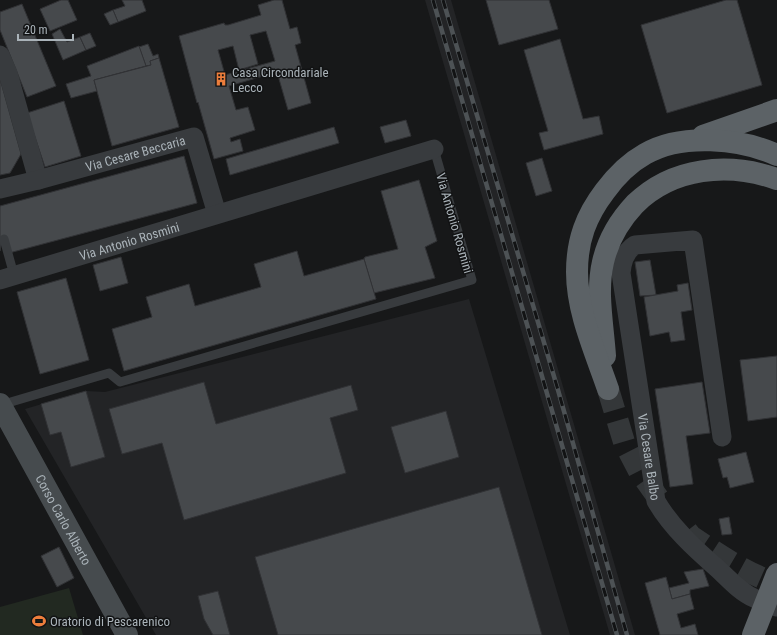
<svg xmlns="http://www.w3.org/2000/svg" width="777" height="635" viewBox="0 0 777 635" font-family="'Roboto Condensed',sans-serif">
<style>
.built{fill:#232426}
.green{fill:#222921}
.building{fill:#46494c;stroke:#313235;fill-rule:evenodd}
.lines{fill:none;stroke-linecap:round;stroke-linejoin:round}
.trunk-tunnel{stroke:#343739;stroke-width:22;stroke-dasharray:22 11;stroke-linecap:butt}
.service{stroke:#383b3e;stroke-width:9}
.minor{stroke:#383b3e;stroke-width:19}
.secondary{stroke:#464b4e;stroke-width:22}
.trunk{stroke:#5c6266;stroke-width:22}
.rail-casing{stroke:#4d5255;stroke-width:4.5}
.rail{stroke:#121314;stroke-width:3;stroke-dasharray:9;stroke-linecap:butt}
.labels{text-anchor:middle;stroke-width:3;stroke-linejoin:round;paint-order:stroke}
.poi-label{font-size:13px;fill:#aab3b9;stroke:#121314;text-anchor:start}
.street-label{font-size:13px;fill:#aab3b9;stroke:#121314}
</style>
<rect width="100%" height="100%" fill="#171819"/>
<g class="built">
<path d="M425,0H451L635,635H610Z"/>
<path d="M469,299L570,635H156L25,409L86,391L105,392Z"/>
</g>
<path class="green" d="M69,588L83,635H0V607Z"/>
<g class="building">
<path d="M61,0H68L77,20L50,31L40,9Z"/>
<path d="M122,0H142L146,11L118,22L113,10L125,6Z"/>
<path d="M274,0H282L290,29L297,27L301,43L295,45L311,103L288,110L277,72L229,86L236,110L248,107L255,130L230,138L231,142L240,139L243,151L214,159L198,102L197,103L179,36L224,23L225,25H228L261,15L258,5ZM266,31L275,61L225,75L218,50L233,46L239,70L258,64L250,35Z"/>
<path d="M486,0H549L558,29L499,45Z"/>
<path d="M726,0H737L762,85L667,113L641,25Z"/>
<path d="M22,4L56,86L27,97L0,30V12Z"/>
<path d="M113,10L118,22L110,25L104,14Z"/>
<path d="M60,29L67,42L80,37L86,50L63,60L52,34Z"/>
<path d="M90,33L96,46L86,50L80,37Z"/>
<path d="M560,39L583,119L599,116L603,134L544,150L539,133L548,131L524,50Z"/>
<path d="M148,44L153,56L158,54L159,58L150,61L151,65L146,66L139,47Z"/>
<path d="M139,46L146,66L94,80L97,91L71,98L66,84L91,76L87,66Z"/>
<path d="M159,58L179,127L112,146L94,80L151,65L150,61Z"/>
<path d="M0,79L21,154L10,173L0,175Z"/>
<path d="M64,101L81,156L45,167L27,113Z"/>
<path d="M406,120L411,136L385,143L380,127Z"/>
<path d="M334,127L339,143L230,175L226,159Z"/>
<path d="M184,156L197,203L9,253L2,239L0,251V206Z"/>
<path d="M542,158L552,191L536,196L526,163Z"/>
<path d="M419,180L437,241L425,247L435,278L374,293L364,259L365,257L398,249L381,191Z"/>
<path d="M297,251L304,276L364,259L376,299L124,371L112,329L152,317L146,297L189,284L195,306L261,287L254,264Z"/>
<path d="M121,257L128,283L100,291L93,265Z"/>
<path d="M650,260L656,295L640,296L635,262Z"/>
<path d="M66,278L89,360L40,374L17,292Z"/>
<path d="M688,283L692,310L681,312L685,340L671,342L669,332L650,336L644,297L678,291L677,285Z"/>
<path d="M777,356V417L748,421L740,360Z"/>
<path d="M204,382L216,424L351,385L358,410L330,418L346,473L184,520L162,443L122,454L109,409Z"/>
<path d="M702,382L710,433L686,436L693,484L670,487L655,389Z"/>
<path d="M86,391L105,457L71,467L61,432L50,435L41,404Z"/>
<path d="M446,411L459,457L405,473L391,427Z"/>
<path d="M746,452L754,482L730,488L727,477L723,478L718,459Z"/>
<path d="M499,487L542,635H278L255,557Z"/>
<path d="M729,517L732,534L722,535L719,519Z"/>
<path d="M59,547L74,578L57,587L41,556Z"/>
<path d="M703,569L709,586L690,590V594L672,599L669,588L689,583L684,572Z"/>
<path d="M666,577L672,599L690,594L694,609L677,614L681,628L695,624L698,635H660L645,583Z"/>
<path d="M218,591L230,635H213L204,619L198,596Z"/>
</g>
<g class="lines">
<g class="trunk-tunnel">
<path d="M608,389L624,442L639,471L659,499"/>
<path d="M687,531L691,536C719,555 744,572 777,584"/>
</g>
<g class="service">
<path d="M4,239L14,275"/>
<path d="M1,405L109,373L120,382L472,280L434,149"/>
</g>
<g class="minor">
<path d="M0,55L8,73L38,180"/>
<path id="s1" d="M0,189L38,180L194,137L217,214"/>
<path id="s2" d="M0,280L434,149"/>
<path id="s3" d="M722,437L693,240L635,245C625,251 622,262 621,273L656,501C671,527 695,549 718,569C729,579 740,592 754,598C761,602 769,604 777,607"/>
</g>
<path class="secondary" id="s4" d="M0,404L127,635"/>
<g class="trunk">
<path d="M703,136L777,110"/>
<path d="M605,356C603,325 596,292 603,262C608,240 620,220 635,204C673,167 728,162 777,179"/>
<path d="M608,389C595,351 577,312 577,272C577,240 586,216 605,191C616,176 629,163 645,154C681,133 740,138 777,155"/>
<path d="M753,635L777,574"/>
</g>
<g class="rail-casing">
<g id="rail">
<path d="M433,0L617,635"/>
<path d="M443,0L558,390L627,635"/>
</g>
</g>
<use href="#rail" class="rail"/>
</g>
<defs>
<g id="building-bare" transform="scale(1.08)"><path d="M-4-6H4V6H1V3H-1V6H-4ZM-2.5-4.3h1.7v1.8h-1.7ZM.8-4.3h1.7v1.8H.8ZM-2.5-1h1.7V.8h-1.7ZM.8-1h1.7V.8H.8Z" fill="#ed7e3c" stroke="#121314" stroke-width="2.5" paint-order="stroke"/></g>
<g id="stadium-bare" transform="scale(1.08)"><path d="M0-5a6.5 5 0 1 0 0 10a6.5 5 0 1 0 0-10ZM-3.5-1.8h7v3.6h-7Z" fill="#ed7e3c" stroke="#121314" stroke-width="2.5" paint-order="stroke"/></g>
</defs>
<g fill-rule="evenodd">
<use href="#building-bare" x="221" y="79"/>
<use href="#stadium-bare" x="39" y="621"/>
</g>
<g class="labels">
<g class="poi-label">
<text x="232" y="77">Casa Circondariale<tspan x="232" dy="15">Lecco</tspan></text>
<text x="50" y="626">Oratorio di Pescarenico</text>
</g>
<g class="street-label">
<text dy="5" stroke="none"><textPath href="#s1" startOffset="140">Via Cesare Beccaria</textPath></text>
<text transform="translate(455 223) rotate(74)" y="5">Via Antonio Rosmini</text>
<text dy="5" stroke="none"><textPath href="#s2" startOffset="135">Via Antonio Rosmini</textPath></text>
<text dy="5" stroke="none"><textPath href="#s3" startOffset="476">Via Cesare Balbo</textPath></text>
<text dy="5" stroke="none"><textPath href="#s4" startOffset="132">Corso Carlo Alberto</textPath></text>
</g>
</g>
<path d="M18 34v6h55v-6" fill="none" stroke="#aab3b9" stroke-width="2"/>
<text x="24" y="34" font-size="12" fill="#aab3b9" stroke="#121314" stroke-width="3" paint-order="stroke">20 m</text>
</svg>
